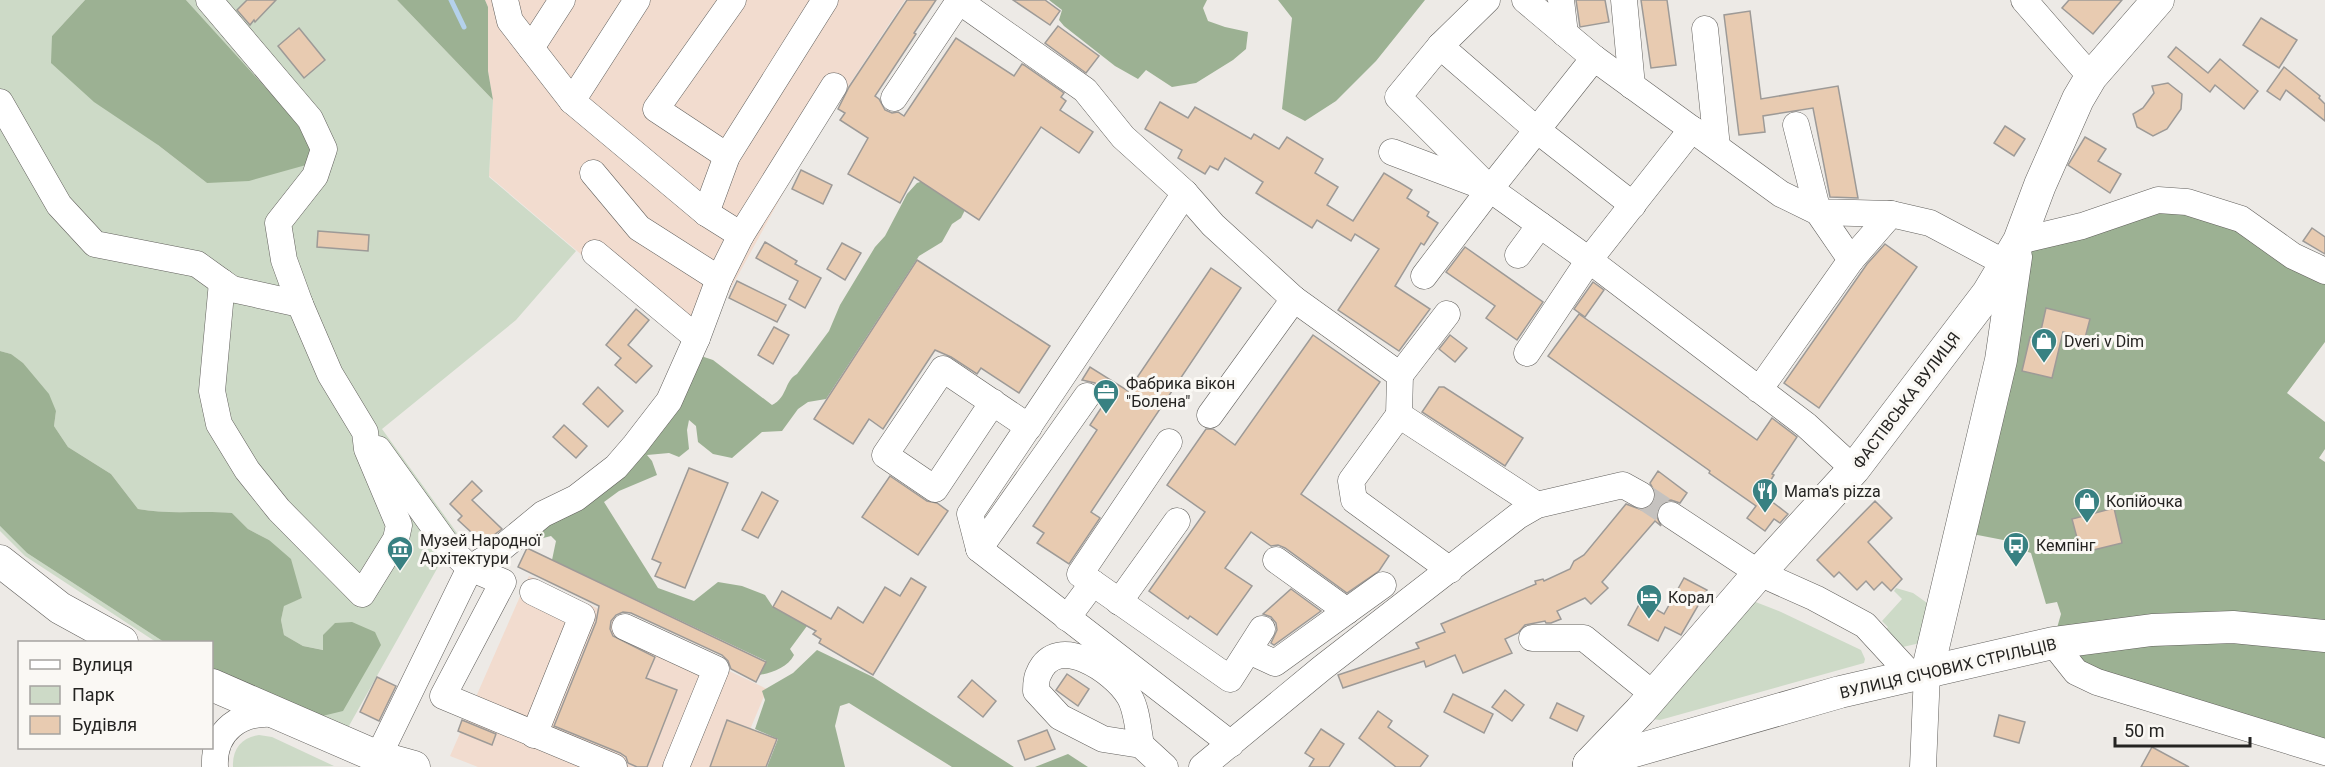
<svg xmlns="http://www.w3.org/2000/svg" width="2325" height="767" viewBox="0 0 2325 767" font-family="Roboto,sans-serif">
<style>
.industrial{fill:#f2dccf}
.green{fill:#cddac7}
.forest{fill:#9cb193}
.lines{fill:none;stroke-linecap:round;stroke-linejoin:round}
.stream{stroke:#b4d1eb;stroke-width:5}
.building{fill:#e8cbb1;stroke:#9d9a97;stroke-width:1.5}
.minor-tunnel{stroke:#c5c2bf;stroke-width:26;stroke-dasharray:26 13;stroke-linecap:butt}
.minor-casing{stroke:#62605d;stroke-width:27}
.major-casing{stroke:#62605d;stroke-width:33}
.minor{stroke:#fff;stroke-width:26}
.major{stroke:#fff;stroke-width:32}
.labels{text-anchor:middle;stroke-width:6;stroke-linejoin:round;paint-order:stroke}
.poi-label{font-size:16px;fill:#252422;stroke:#faf8f4;text-anchor:start}
.street-label{font-size:16px;fill:#252422;stroke:#faf8f4}
</style>
<rect width="100%" height="100%" fill="#edeae6"/>
<g class="industrial">
<path d="M485,0H905L810,144L696,352L489,176L493,100L488,71V7Z"/>
<path d="M529,576L767,689L749,732L765,767H478L450,756Z"/>
</g>
<g class="green">
<path d="M0,0H85L52,36L158,145L207,183L295,120L186,0H397L493,100L489,177L576,251L516,320L382,429L457,533L345,733L212,673V668L268,697L324,650L303,646L284,635L281,620L284,605L302,598L297,583L269,540L248,529L232,513C201,510 169,515 138,509L111,474L68,447L54,426L56,411L11,354L0,351Z"/>
<path d="M0,526L27,553L164,642H156L25,556L0,531Z"/>
<path d="M1896,588L1913,593L1937,610L1929,641L1894,649L1880,637L1888,627L1882,621L1902,599L1894,591Z"/>
<path d="M1753,601L1781,612L1861,650L1865,659L1864,663L1660,720L1652,719Z"/>
<path d="M259,735L272,737L334,766L233,767C232,749 242,737 259,735Z"/>
</g>
<g class="forest">
<path d="M85,0H186L295,120L311,149L306,165L249,181L207,183L158,145L94,102L51,63L52,36Z"/>
<path d="M397,0H485L488,7V71L493,100Z"/>
<path d="M1049,0H1207L1203,8L1208,21L1225,27L1248,32L1246,49L1233,60L1196,83L1172,87L1146,70L1138,79L1115,66L1064,26L1059,20L1062,10Z"/>
<path d="M1278,0H1425L1376,61L1336,101L1305,121L1282,109L1292,18Z"/>
<path d="M923,181L965,210L961,218L952,224L942,242L919,256L826,399L808,402L798,409L782,431L762,432L732,458L713,454L698,442L696,426L689,420L687,430L689,449L679,457L669,453L647,455L652,461L657,475L619,491L604,502L658,588L694,601L718,582L742,586L765,595L773,607L807,626L790,649L794,655C788,667 772,673 759,675L766,661L552,560L556,541L551,536L524,543L588,497L698,355L713,360L772,405C788,397 784,381 797,374L829,331L840,305L875,247L885,236L907,194L917,183Z"/>
<path d="M2189,201L2325,270V342L2287,393L2325,422V449L2319,458L2325,462V751L2097,681L2053,642L2061,614L2057,602L2046,604L2031,553L2025,551L2024,544L1962,532L2020,241Z"/>
<path d="M0,351L11,354L23,363L49,394L56,411L54,426L68,447L111,474L138,509C169,515 201,510 232,513L248,529L269,540L291,559L302,598L284,606L281,620L284,635L303,646L323,650V635L335,623L352,622L375,632L381,645L343,711L318,717L268,697L212,668V642H164L27,553L0,526Z"/>
<path d="M817,650L873,677L1014,767H952L849,703L840,706L835,726L845,767H767L778,739L755,729L765,700L762,691L793,673Z"/>
<path d="M1068,754L1088,767H1035Z"/>
</g>
<g class="lines">
<path class="stream" d="M451,0L464,27"/>
</g>
<g class="building">
<path d="M247,0H276L255,22L254,20L250,25L237,10Z"/>
<path d="M907,0H936L914,33L916,34L875,96L879,99L885,110L892,113L898,112L904,116L956,38L1014,76L1022,64L1024,65L1064,93L1061,97L1066,101L1060,110L1093,132L1079,153L1041,127L979,220L914,177L900,203L848,174L868,138L840,120L845,113L838,109L849,87Z"/>
<path d="M1013,0H1045L1060,11L1050,25Z"/>
<path d="M1576,0H1605L1609,22L1580,27Z"/>
<path d="M1641,0H1667L1676,65L1651,68Z"/>
<path d="M2069,0H2122L2093,34L2062,8Z"/>
<path d="M1750,11L1761,99L1838,86L1858,198L1830,197L1813,108L1763,116L1765,132L1739,135L1724,15Z"/>
<path d="M2261,18L2297,40L2279,68L2243,45Z"/>
<path d="M1058,26L1099,56L1086,73L1045,43Z"/>
<path d="M299,28L325,60L304,78L278,46Z"/>
<path d="M2176,47L2208,73L2220,59L2258,91L2244,109L2215,85L2210,92L2168,57Z"/>
<path d="M2284,67L2320,96L2319,98L2325,104V121L2286,90L2280,100L2267,91Z"/>
<path d="M2168,83L2182,94L2181,109L2167,129L2153,136L2137,127L2133,114L2143,108L2154,93L2152,86Z"/>
<path d="M1160,102L1188,118L1195,107L1251,139L1254,134L1279,149L1287,137L1323,159L1315,173L1338,187L1327,205L1353,221L1384,173L1412,190L1407,198L1429,212L1427,216L1438,223L1424,245L1421,243L1395,286L1430,309L1399,351L1338,310L1379,249L1355,234L1351,241L1317,220L1312,228L1256,193L1263,182L1225,158L1218,170L1210,166L1205,174L1178,158L1182,150L1145,129Z"/>
<path d="M2005,126L2025,139L2014,156L1994,143Z"/>
<path d="M2085,137L2106,149L2098,161L2121,174L2110,193L2068,165Z"/>
<path d="M801,170L832,185L823,204L792,189Z"/>
<path d="M2312,228L2325,237V254L2303,241Z"/>
<path d="M318,231L369,235L368,251L317,247Z"/>
<path d="M765,242L797,261L795,264L821,278L805,308L789,299L798,281L756,258Z"/>
<path d="M842,243L861,253L845,280L827,269Z"/>
<path d="M1885,244L1917,267L1819,408L1784,383L1867,264Z"/>
<path d="M1465,247L1543,302L1517,340L1486,318L1495,306L1446,272Z"/>
<path d="M917,260L1050,346L1019,393L981,368L977,374L951,357L935,350L883,429L869,419L853,444L814,419Z"/>
<path d="M1211,268L1241,288L1091,512L1100,518L1069,564L1037,543L1044,533L1033,526L1097,430L1090,425L1109,396L1101,392L1095,383L1082,380L1090,367L1128,391Z"/>
<path d="M737,281L786,305L777,322L729,298Z"/>
<path d="M1593,282L1604,290L1585,317L1574,309Z"/>
<path d="M2046,308L2090,319L2085,338L2063,332L2052,378L2022,371L2030,337L2039,339Z"/>
<path d="M636,309L649,320L628,345L652,366L636,383L615,365L621,358L606,345Z"/>
<path d="M1579,314L1757,440L1772,418L1797,437L1772,474L1774,475L1762,494L1788,514L1780,523L1774,519L1765,531L1747,518L1756,506L1709,473L1710,471L1548,356Z"/>
<path d="M774,327L789,335L773,364L758,355Z"/>
<path d="M1313,335L1380,382L1301,494L1389,556L1379,571L1347,593L1285,548L1278,545L1271,546L1251,532L1225,568L1252,586L1217,635L1190,616L1188,619L1149,591L1205,512L1167,485L1206,429H1213L1235,445Z"/>
<path d="M1450,335L1467,348L1455,362L1439,349Z"/>
<path d="M598,387L623,411L608,427L583,404Z"/>
<path d="M1439,387H1444L1523,438L1505,466L1422,412Z"/>
<path d="M564,425L587,446L576,458L553,437Z"/>
<path d="M689,468L728,483L685,588L655,576L661,563L652,559Z"/>
<path d="M1658,471L1687,493L1680,503L1671,500L1665,501L1659,506L1656,515L1661,526L1655,521L1602,582L1608,588L1591,604L1585,598L1557,611L1561,619L1551,623H1546L1545,621L1525,625L1518,633L1505,639L1512,653L1463,673L1455,655L1426,667L1424,661L1343,688L1338,675L1419,648L1416,643L1445,632L1441,624L1536,584L1535,581L1543,579L1544,581L1570,569L1574,561L1584,555L1626,504L1642,510L1649,507L1654,503L1656,494L1650,483Z"/>
<path d="M890,476L927,501L937,503L948,511L918,555L862,517Z"/>
<path d="M472,481L482,491L472,500L502,529L483,543L458,520L462,516L450,504Z"/>
<path d="M762,492L778,501L758,538L742,530Z"/>
<path d="M1875,501L1892,518L1868,542L1902,579L1891,591L1882,582L1874,590L1866,581L1857,590L1839,572L1834,577L1817,560Z"/>
<path d="M2114,508L2122,543L2081,553L2072,519Z"/>
<path d="M527,548L766,662L756,682L731,669L728,661L722,655L631,613L623,612L616,615L611,621L610,629L613,636L655,657L646,678L677,690L647,767H637L628,763L626,757L620,753L554,726L596,622L599,606L518,567Z"/>
<path d="M911,578L926,587L873,675L819,643L821,639L813,634L816,631L773,607L782,591L831,619L838,607L863,623L885,587L900,596Z"/>
<path d="M1684,578L1707,590L1681,635L1665,627L1658,641L1628,625L1641,601L1664,614Z"/>
<path d="M1291,589L1321,611L1274,645L1271,643L1277,630L1276,623L1271,617L1263,614Z"/>
<path d="M1067,674L1089,689L1078,706L1056,690Z"/>
<path d="M377,677L396,686L379,721L360,712Z"/>
<path d="M972,680L996,701L983,717L958,697Z"/>
<path d="M1505,690L1524,705L1512,721L1492,707Z"/>
<path d="M1453,694L1493,714L1484,733L1444,712Z"/>
<path d="M1557,703L1584,716L1577,731L1550,718Z"/>
<path d="M1378,711L1392,721L1388,727L1428,756L1420,767H1396L1359,738Z"/>
<path d="M1999,715L2025,722L2019,743L1994,736Z"/>
<path d="M462,720L496,734L492,745L458,731Z"/>
<path d="M727,720L777,739L766,767H710Z"/>
<path d="M1321,729L1344,744L1329,767H1309L1314,759L1305,753Z"/>
<path d="M1047,730L1055,749L1025,760L1018,741Z"/>
<path d="M2152,747L2189,767H2141Z"/>
</g>
<g class="lines">
<path class="minor-tunnel" d="M1641,495L1671,515"/>
<g class="minor-casing">
<g id="minor">
<path d="M209,0L310,119L324,149L315,176L278,223L284,260L300,304"/>
<path d="M1487,0L1440,46L1398,97L1490,189"/>
<path d="M1525,0L1594,58"/>
<path d="M1561,0L1565,34"/>
<path d="M1624,0L1632,86"/>
<path d="M2024,0L2091,77"/>
<path d="M1705,29L1717,147"/>
<path d="M1440,46L1537,130L1633,205"/>
<path d="M531,48L562,0"/>
<path d="M894,98L959,1L1085,90L1123,137L1185,193L1213,225L1294,299L1400,375L1399,415L1537,505"/>
<path d="M572,101L637,0"/>
<path d="M0,102L59,205L95,244L197,264L222,282"/>
<path d="M1796,125L1818,212L1891,214"/>
<path d="M1392,152L1482,186"/>
<path d="M727,156L656,109L733,0"/>
<path d="M593,173L639,228L719,279"/>
<path d="M1185,193L970,514L979,549L1231,744"/>
<path d="M706,213L727,156L825,0"/>
<path d="M741,235L834,86"/>
<path d="M2019,241L2082,226L2158,200L2187,202L2241,219L2293,256L2325,271"/>
<path d="M595,253L697,338"/>
<path d="M1518,255L1540,225"/>
<path d="M1851,260L1891,214L1930,223L2007,264"/>
<path d="M1424,276L1490,189"/>
<path d="M222,282L232,289L300,304L330,374L365,432L367,449L399,525L396,539L362,594L279,510L247,470L219,424L212,391Z"/>
<path d="M1527,353L1589,260L1692,129"/>
<path d="M1400,375L1447,314"/>
<path d="M1759,390L1851,260L1818,212L1781,194L1594,58L1490,189L1589,260L1806,425L1854,469"/>
<path d="M993,402L935,489L885,455L943,369L1029,427"/>
<path d="M1210,415L1294,299"/>
<path d="M1399,415L1351,481L1354,500L1450,570"/>
<path d="M378,449L449,548L470,568L503,582L443,696L614,767"/>
<path d="M1671,515L1759,573L1815,598L1865,625L1912,676"/>
<path d="M979,549L1087,396"/>
<path d="M1276,560L1347,611"/>
<path d="M1093,583L1080,574L1169,442"/>
<path d="M533,592L582,616L534,735"/>
<path d="M1119,602L1177,521"/>
<path d="M1067,618L1093,583L1230,679L1262,629"/>
<path d="M625,627L716,669L676,767"/>
<path d="M1532,638H1584L1653,694"/>
<path d="M2053,643L2076,672L2097,682L2325,752"/>
<path d="M1249,651L1275,663L1383,585"/>
<path d="M1141,745C1138,730 1137,709 1129,696C1114,671 1057,632 1039,673C1036,678 1036,685 1036,691L1060,717L1103,739L1141,745L1165,767"/>
<path d="M378,757L470,568L498,551L543,514L576,498L616,467L635,445L669,401L697,338L719,279L741,235L706,213L572,101L510,21L505,0"/>
<path d="M215,767C213,730 241,711 275,714"/>
<path d="M1202,767L1322,668L1518,516L1537,505L1623,485L1641,495"/>
<path d="M1923,767L1927,673"/>
</g>
</g>
<g class="major-casing">
<g id="major">
<path d="M0,561L60,608L122,642"/>
<path d="M1927,673L2001,360L2016,257"/>
<path d="M212,685L378,757L414,767"/>
<path d="M1589,764L1640,711L1759,573L1854,469L1988,293L2019,241L2040,185L2078,99L2091,77L2158,0"/>
<path d="M1589,764L1840,692L2053,643L2152,630L2233,627L2325,636"/>
</g>
</g>
<use href="#minor" class="minor"/>
<use href="#major" class="major"/>
</g>
<defs>
<g id="shop-pin" transform="scale(1.35)"><path d="M0 17L-7.5 6A9.5 9.5 0 1 1 7.5 6Z" fill="#388182" stroke="#faf8f4"/><path d="M-5-2.5h2.3a2.7 3.5 0 0 1 5.4 0H5L5.5 6h-11ZM-1.5-2.5h3a1.5 2.3 0 0 0-3 0Z" fill="#fff"/></g>
<g id="office-pin" transform="scale(1.35)"><path d="M0 17L-7.5 6A9.5 9.5 0 1 1 7.5 6Z" fill="#388182" stroke="#faf8f4"/><path d="M-6-3h4V-5.5h4V-3h4V5H-6ZM-1-4.5V-3h2v-1.5ZM-6 0V1H6V0Z" fill="#fff"/></g>
<g id="restaurant-pin" transform="scale(1.35)"><path d="M0 17L-7.5 6A9.5 9.5 0 1 1 7.5 6Z" fill="#388182" stroke="#faf8f4"/><path d="M-5-6h1v4h1v-4h1v4h1v-4h1v5L-1.5 .5V6h-2V.5L-5-1ZM5-6V6H3V1.5H1.5Q1.5-4 5-6Z" fill="#fff"/></g>
<g id="bus-pin" transform="scale(1.35)"><path d="M0 17L-7.5 6A9.5 9.5 0 1 1 7.5 6Z" fill="#388182" stroke="#faf8f4"/><path d="M-5-6H5V4H4V6H2V4H-2V6H-4V4H-5ZM-3.5-4V0h7V-4ZM-3.5 1.2v1.5H-2V1.2ZM2 1.2v1.5H3.5V1.2Z" fill="#fff"/></g>
<g id="museum-pin" transform="scale(1.35)"><path d="M0 17L-7.5 6A9.5 9.5 0 1 1 7.5 6Z" fill="#388182" stroke="#faf8f4"/><path d="M0-6L6-3V-2H-6V-3ZM-5-1h2V3h-2ZM-1-1h2V3h-2ZM3-1h2V3H3ZM-6 4H6V6H-6Z" fill="#fff"/></g>
<g id="hotel-pin" transform="scale(1.35)"><path d="M0 17L-7.5 6A9.5 9.5 0 1 1 7.5 6Z" fill="#388182" stroke="#faf8f4"/><path d="M-6-4.5h1.5V1H6V5H4.5V3h-9V5H-6ZM-4 0a1.8 1.8 0 1 1 3.6 0ZM.5 0V-2.5h3Q6-2.5 6 0Z" fill="#fff"/></g>
</defs>
<g fill-rule="evenodd">
<use href="#shop-pin" x="2044" y="341"/>
<use href="#office-pin" x="1106" y="392"/>
<use href="#restaurant-pin" x="1765" y="491"/>
<use href="#shop-pin" x="2087" y="501"/>
<use href="#bus-pin" x="2016" y="545"/>
<use href="#museum-pin" x="400" y="549"/>
<use href="#hotel-pin" x="1649" y="597"/>
</g>
<g class="labels">
<g class="poi-label">
<text x="2064" y="347">Dveri v Dim</text>
<text x="1126" y="389">Фабрика вікон<tspan x="1126" dy="18">"Болена"</tspan></text>
<text x="1784" y="497">Mama's pizza</text>
<text x="2106" y="507">Копійочка</text>
<text x="420" y="546">Музей Народної<tspan x="420" dy="18">Архітектури</tspan></text>
<text x="2036" y="551">Кемпінг</text>
<text x="1668" y="603">Корал</text>
</g>
<g class="street-label">
<text transform="translate(1906 400) rotate(-53)" y="6">ФАСТІВСЬКА ВУЛИЦЯ</text>
<text transform="translate(1948 668) rotate(-13)" y="6">ВУЛИЦЯ СІЧОВИХ СТРІЛЬЦІВ</text>
</g>
</g>
<rect x="18" y="641" width="195" height="108" fill="#faf8f4" stroke="#a5a3a0" stroke-width="1.5"/>
<rect x="30" y="660" width="30" height="9" fill="#ffffff" stroke="#a5a3a0" stroke-width="1.5"/>
<text x="72" y="671" font-size="18" fill="#252422">Вулиця</text>
<rect x="30" y="686" width="30" height="18" fill="#cddac7" stroke="#a5a3a0" stroke-width="1.5"/>
<text x="72" y="701" font-size="18" fill="#252422">Парк</text>
<rect x="30" y="716" width="30" height="18" fill="#e8cbb1" stroke="#a5a3a0" stroke-width="1.5"/>
<text x="72" y="731" font-size="18" fill="#252422">Будівля</text>
<path d="M2115 737v9h135v-9" fill="none" stroke="#252422" stroke-width="3"/>
<text x="2124" y="737" font-size="18" fill="#252422" stroke="#faf8f4" stroke-width="4.5" paint-order="stroke">50 m</text>
</svg>
